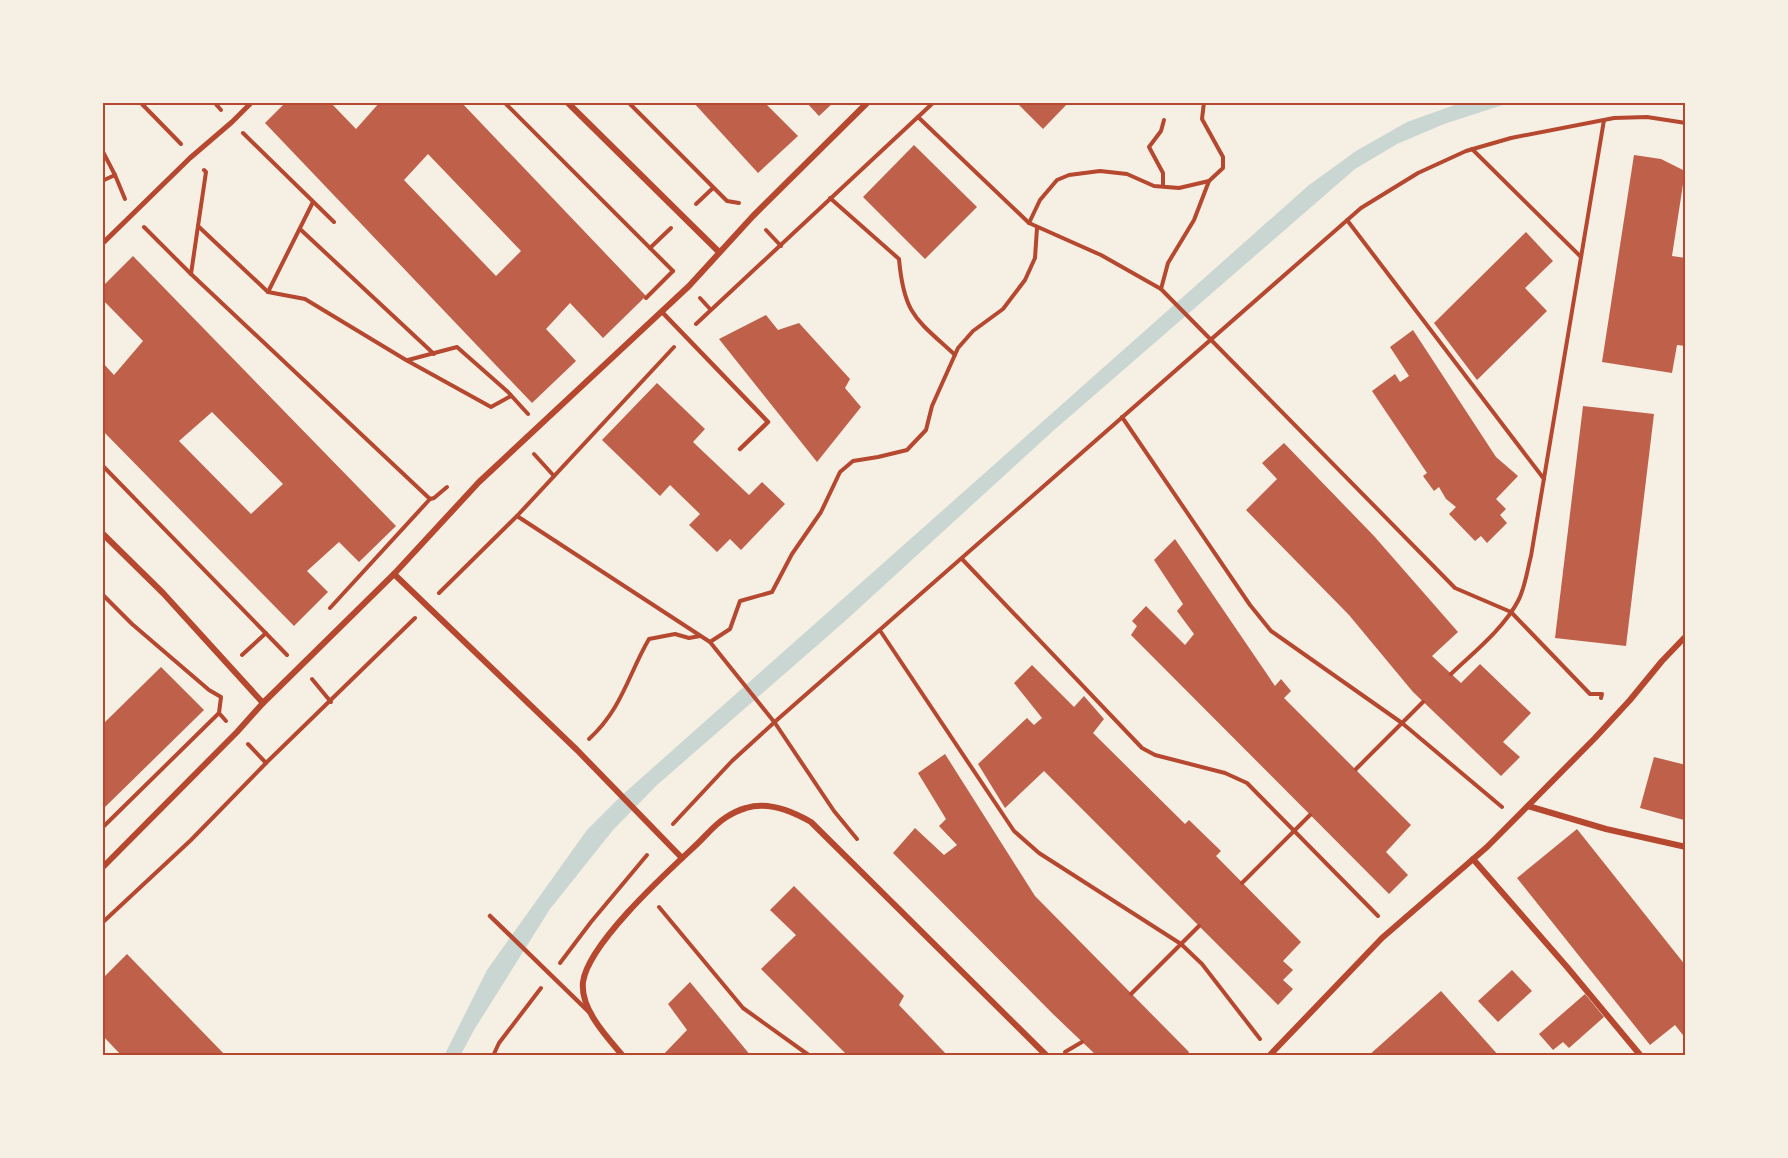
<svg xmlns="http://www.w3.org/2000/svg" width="1788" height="1158" viewBox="0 0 1788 1158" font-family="Poppins,sans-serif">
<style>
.water{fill:#c9d6d2}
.building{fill:#bf614a;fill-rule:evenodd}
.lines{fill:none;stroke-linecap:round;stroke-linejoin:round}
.path{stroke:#b5482f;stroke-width:4}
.service{stroke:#b5482f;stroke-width:4.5}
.pedestrian{stroke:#b5482f;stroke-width:5}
.minor{stroke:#b5482f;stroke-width:6}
.neatline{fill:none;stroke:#b5482f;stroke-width:2}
</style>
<rect width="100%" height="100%" fill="#f6efe4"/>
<path class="water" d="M1463,102H1512L1444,124L1397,144L1355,169L1053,431L844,622L657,785L613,830L550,909L474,1030L460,1056H444L487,970L587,830L620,797L1309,185L1356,151L1407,122Z"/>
<g class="building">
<path d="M286,102H330L356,129L380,102H461L646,296L603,338L570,303L546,329L576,361L532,403L265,123ZM428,154L521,251L496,276L404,180Z"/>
<path d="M693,102H769L766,104L798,136L758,173Z"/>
<path d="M806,102H834L819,116Z"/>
<path d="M1016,102H1069L1043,129Z"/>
<path d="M914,145L977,207L925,259L863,197Z"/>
<path d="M1634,155L1661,159L1685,171L1672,256L1686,258V346L1677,345L1672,373L1602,362Z"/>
<path d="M1526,232L1553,261L1525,288L1547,311L1477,380L1434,323Z"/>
<path d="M133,256L396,526L359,562L339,542L307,571L328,592L294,626L102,430V362L114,375L143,341L102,299V287ZM212,412L283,484L251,514L179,441Z"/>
<path d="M766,315L778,330L799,323L850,379L845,388L861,407L817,462L719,339Z"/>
<path d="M1413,330L1496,457L1518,476L1496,499L1506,509L1500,515L1507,523L1487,543L1481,536L1475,541L1449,514L1456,507L1446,499L1439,487L1434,491L1423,476L1427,473L1372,391L1395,374L1400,382L1409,376L1390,347Z"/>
<path d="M657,383L705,429L693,442L749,495L762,482L785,504L741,550L730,539L717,552L689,525L700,514L670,485L660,496L602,440Z"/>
<path d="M1583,406L1654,414L1626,646L1555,638Z"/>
<path d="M1284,443L1374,536L1458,632L1432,656L1461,683L1480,664L1531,713L1503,742L1520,757L1501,776L1413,692L1349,615L1246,510L1277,479L1262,463Z"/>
<path d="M1175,539L1275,686L1281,679L1291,691L1284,698L1411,825L1386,852L1408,875L1389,894L1131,635L1137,626L1132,621L1146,606L1185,645L1194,634L1177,611L1183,604L1154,560Z"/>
<path d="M1032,665L1074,707L1084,696L1104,719L1093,733L1185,824L1189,820L1221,851L1216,856L1301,942L1283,961L1293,970L1283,980L1293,989L1278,1005L1044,771L1005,808L978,764L1027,718L1034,725L1042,718L1014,683Z"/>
<path d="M161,667L204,710L102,810V725Z"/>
<path d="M945,754L1035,896L1189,1052L1186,1056H1097L1054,1015L893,853L915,828L944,855L957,845L939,826L946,819L918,773Z"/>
<path d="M1654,757L1686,765L1684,820L1640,808Z"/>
<path d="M1577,829L1686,966V1039L1675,1025L1650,1045L1517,878Z"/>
<path d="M794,886L904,996L899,1005L948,1056H848L761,969L796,935L770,910Z"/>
<path d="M127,954L226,1056H122L102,1035V979Z"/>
<path d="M1512,970L1532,991L1498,1022L1478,1001Z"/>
<path d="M690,982L751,1056H662L687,1030L668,1004Z"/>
<path d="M1441,991L1499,1056H1368Z"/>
<path d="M1585,994L1604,1017L1569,1048L1563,1042L1553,1050L1539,1034Z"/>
</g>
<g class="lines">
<g class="path">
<path d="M140,102L181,144"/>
<path d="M214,102L221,110"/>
<path d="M504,102L673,271"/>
<path d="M628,102L727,201L739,203"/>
<path d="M918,117L1029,223L1101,255L1161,289L1455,588L1511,612L1590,694H1602L1601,698"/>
<path d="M243,133L334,222"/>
<path d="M1472,149L1581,257"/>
<path d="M102,150L115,175"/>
<path d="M204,170L206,172L198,226L268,292L305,299L406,360L491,407L511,396"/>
<path d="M102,181L115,175L125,199"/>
<path d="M1163,186V173L1149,147L1161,131L1164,120"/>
<path d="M830,198L899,259C904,315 916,319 955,355"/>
<path d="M696,204L713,188"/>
<path d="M1347,220L1544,479"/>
<path d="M1029,223L1040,200L1057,180L1069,175L1100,171L1127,174L1154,186L1179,188L1209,181L1223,168V157L1202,119L1204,102"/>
<path d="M144,227L191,274L430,499"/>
<path d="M300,229L434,354"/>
<path d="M766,230L781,246"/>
<path d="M650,248L671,228"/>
<path d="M191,274L198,226"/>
<path d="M1161,289L1168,263L1194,220L1209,181"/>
<path d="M268,292L313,202"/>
<path d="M646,298L673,271"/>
<path d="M700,298L710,309"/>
<path d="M696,324L934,102"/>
<path d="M408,360L457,347L508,392L528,414"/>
<path d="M1122,417L1250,605L1271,631L1402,723L1502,807"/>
<path d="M534,454L554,476"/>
<path d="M102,465L287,655"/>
<path d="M517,516L710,642L775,723L834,811L857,839"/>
<path d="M962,559L1142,748L1155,755L1225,773L1247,783L1378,916"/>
<path d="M439,593L517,516L674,347"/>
<path d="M102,594L132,624L209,690L221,697L219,713L226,721"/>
<path d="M330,608L430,499L434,498L447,487"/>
<path d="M881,632L1014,831L1039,853L1181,944L1202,964L1260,1039"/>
<path d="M710,642L730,629L740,601L772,592L792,554L821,512L840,472L853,461L878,457L907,450L926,430L932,406L958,348L973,331L1003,309L1025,280L1035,258L1037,228"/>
<path d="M242,655L266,633"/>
<path d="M1451,674C1473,653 1504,628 1518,601C1525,588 1527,571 1531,556L1604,120"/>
<path d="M312,679L331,702"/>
<path d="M589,739C622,709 628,675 649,639L675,634L689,638L700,636"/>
<path d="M248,744L266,763"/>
<path d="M1356,769L1423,702"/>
<path d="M673,824L732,761L778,719L1361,208L1418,173L1466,151L1511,138L1614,118L1647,117L1686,123"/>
<path d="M102,828L219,713"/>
<path d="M1242,883L1310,815"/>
<path d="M659,907L743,1008L810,1056"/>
<path d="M102,923L191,840L266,763L415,618"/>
<path d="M560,963L591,922L647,855"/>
<path d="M1131,994L1199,926"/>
<path d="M1065,1052L1082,1042"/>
<path d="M493,1056L499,1043L541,988"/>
</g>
<g class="service">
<path d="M662,312L768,422L740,449"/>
<path d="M490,916L590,1013"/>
</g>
<path class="pedestrian" d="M102,244L190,158L232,122L252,102"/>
<g class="minor">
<path d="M567,102L719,252"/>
<path d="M102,533L163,593L263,703"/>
<path d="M394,574L577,750L682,858"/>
<path d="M1528,806L1606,829L1686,847"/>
<path d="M1473,859L1567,967L1641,1056"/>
<path d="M102,868L237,732L263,703L394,574L479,482L689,286L753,216L868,102"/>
<path d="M623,1056C607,1037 580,1009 583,982C588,944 666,873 695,846C705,837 714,825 725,818C731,814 739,810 746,808C768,801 792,811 811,822L1047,1056"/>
<path d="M1269,1056L1382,938L1487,847L1595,738L1630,700L1662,661L1686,636"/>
</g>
</g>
<rect width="1788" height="1158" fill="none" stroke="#f6efe4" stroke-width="207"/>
<rect x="104" y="104" width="1580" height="950" class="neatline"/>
</svg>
